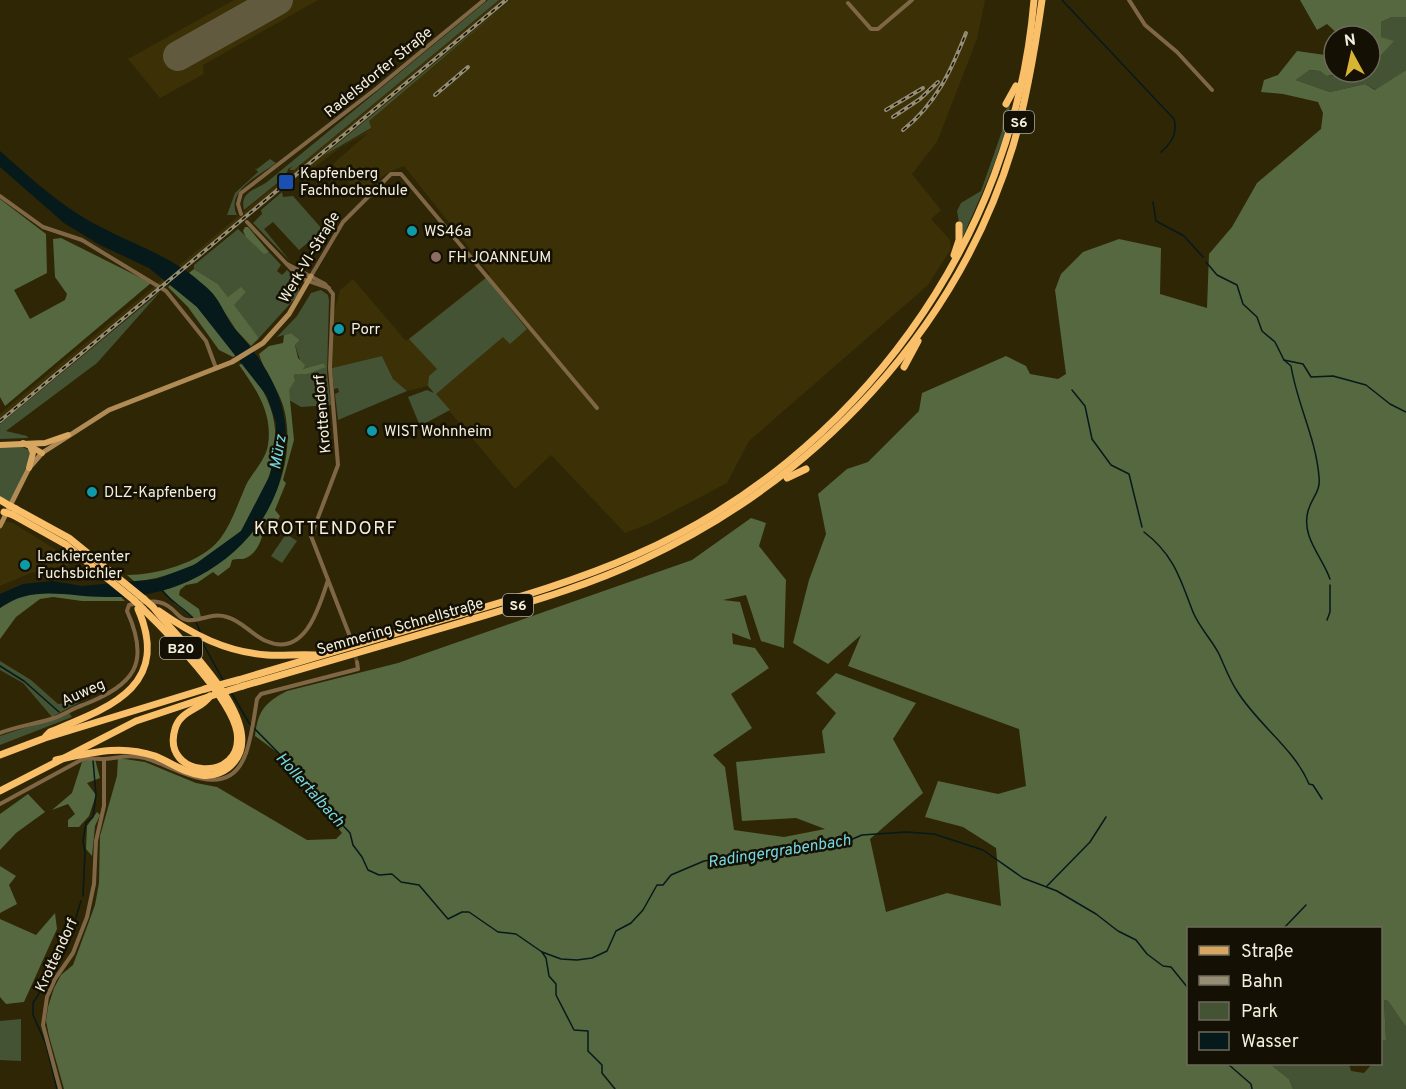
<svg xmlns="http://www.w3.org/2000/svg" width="1406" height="1089" viewBox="0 0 1406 1089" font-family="Overpass,sans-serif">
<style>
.built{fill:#3b3006}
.green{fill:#455335}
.forest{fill:#556840}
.water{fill:#06191b}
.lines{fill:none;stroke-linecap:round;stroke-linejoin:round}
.stream{stroke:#06191b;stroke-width:1.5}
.runway{stroke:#625a3e;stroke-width:30}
.street-tunnel{stroke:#4d4426;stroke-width:4;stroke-dasharray:4 2;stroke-linecap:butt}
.street{stroke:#7f6746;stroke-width:4}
.secondary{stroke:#b08b55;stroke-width:5}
.primary{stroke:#d7a660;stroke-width:6}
.highway{stroke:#fabf69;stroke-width:7}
.rail-casing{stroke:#958e75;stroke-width:4}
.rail{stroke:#141004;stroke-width:1.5;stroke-dasharray:4.5;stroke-linecap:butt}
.highway-bridge{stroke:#fabf69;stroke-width:7}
.transit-dot{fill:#1a4fb4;stroke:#141004;stroke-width:2}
.culture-dot{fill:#0f9aa8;stroke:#141004;stroke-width:2}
.education-dot{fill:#8d6e63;stroke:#141004;stroke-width:2}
.labels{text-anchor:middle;stroke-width:5;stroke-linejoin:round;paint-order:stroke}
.shield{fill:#141004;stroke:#b1ac9c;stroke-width:1.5}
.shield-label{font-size:14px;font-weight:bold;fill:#f4efdd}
.street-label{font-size:15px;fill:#f4efdd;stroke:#141004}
.poi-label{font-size:15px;fill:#f4efdd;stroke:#141004;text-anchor:start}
.water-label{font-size:16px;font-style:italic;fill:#75d9e2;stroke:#141004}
.quarter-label{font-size:18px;letter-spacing:1.5px;fill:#f4efdd;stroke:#141004}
</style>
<rect width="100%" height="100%" fill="#2f2606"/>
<g class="built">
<path d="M234,0H318L203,65L204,74L160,98L128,59Z"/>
<path d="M499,0H510L325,155L371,129L368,121L511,0H985L977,39L937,142L912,174L941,210L931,219L950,240L951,249L928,285L749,441L727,483L651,523L625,533L551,455L515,489L428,386L407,391L393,379L382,356L332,368V320L340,290L353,279L406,341L490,274L404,166L389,172L358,194L333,164L368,133L341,147L306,174L294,179L0,424V414Z"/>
<path d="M0,520L13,523L74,561L67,566L31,573L0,586Z"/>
</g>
<g class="green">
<path d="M488,0H499L294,170H289L293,166L288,169L286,176L244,210C239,192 257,189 267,182Z"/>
<path d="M511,0L369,121L371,128L323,156Z"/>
<path d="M1392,17H1406V70L1376,90L1365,84L1330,92L1296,80L1308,70L1320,71L1326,76L1370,72V67L1393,41L1380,37L1381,22Z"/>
<path d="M1010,105C1005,148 979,199 962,239L957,211L961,203L981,191L1002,131L1003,113Z"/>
<path d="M270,159L276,163C260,175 225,191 237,215H227L235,193L258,172L255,168L257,169Z"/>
<path d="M282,192L283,197L293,196L323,230L299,250L273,222L264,229L290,261L253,223L262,214L261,210Z"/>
<path d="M238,229L264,253L269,252L281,265L277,271L282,275L287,270L299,282V294L259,338L233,305L246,292L228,297L218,284L194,269V265Z"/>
<path d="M486,278L527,329L510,344L503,337L436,394L450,410L420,426L408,397L427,390L434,393L428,386L429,376L437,369L409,339Z"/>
<path d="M321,290L328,295L329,300L327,372L331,405L301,407L289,400V389L295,381L294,374H307L323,363L303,369L295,345L300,340L291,333L277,337L297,316L311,293Z"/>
<path d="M160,292L97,363L6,431L27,436L28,438L0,439V424Z"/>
<path d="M382,356L393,379L407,391L338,420L335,394L339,392L338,388L334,389L332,368Z"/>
<path d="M7,446H21L30,451V459L11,502L0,498V448Z"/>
<path d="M286,534L297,541L282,563L271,556Z"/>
<path d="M0,661L31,680L58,704L80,702L52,717L23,683L0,670Z"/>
<path d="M69,713L72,717L0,745V736Z"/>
<path d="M1384,1000L1388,1001L1406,1027V1089H1293L1289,1079L1270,1064H1349L1351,1071L1364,1073L1372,1064H1380L1381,1041L1386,1040Z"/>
<path d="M21,1019V1061L0,1060V1021Z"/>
</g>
<g class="forest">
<path d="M1300,0H1406V17H1392L1381,22V37L1394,41L1370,67V36H1340L1327,24L1317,30Z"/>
<path d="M1297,51L1325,55L1334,53V72H1355L1326,76L1320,71L1309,70L1296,80L1330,92L1365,84L1375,90L1406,70V1027L1388,1001L1384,1000L1386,1040L1381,1041L1380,928H1188V1064H1270L1289,1079L1293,1089H64L49,1036L46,1021L48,1007L54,988L61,975L73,965L95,905L99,883L100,836L117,776L118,758L145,762L196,783L217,787L307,840L336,839L342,833L285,758L255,736C258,711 264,703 287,691L398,663L692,560L751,518L766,523L759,546L786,580L784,648L761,641L746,595L723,600L740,602L751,640L732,633L733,644L755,648L769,668L731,694L752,728L713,755L725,767L734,830L784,837L825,829L796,818L742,821L736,762L825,753L822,731L836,713L816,693L836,673L916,703L893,739L923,793L870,839L886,912L947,893L1001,906L996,848L963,827L925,817L938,781L998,794L1026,786L1019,729L848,666L861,635L828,664L793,643L809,580L826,534L818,494L847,469L868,462L919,411L922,393L1006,356L1026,366L1030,374L1058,379L1066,374L1055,290L1061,274L1083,252L1119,239L1161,248L1160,294L1207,308L1209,254L1232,227L1257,183L1321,129L1323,113L1318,102L1283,94L1261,92L1264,80L1278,75Z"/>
<path d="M0,199L46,234L47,273L14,290L30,319L65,300L67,294L55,277L53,239L61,238L151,283L5,406L0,397Z"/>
<path d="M245,227H248L269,252L264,254L246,237L243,231Z"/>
<path d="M194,269L218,284L228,297L241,287L246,292L234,305L259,338L251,346L236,330L213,294L189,273Z"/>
<path d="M171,284L197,307L236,355L233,357L219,350L188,307L168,287Z"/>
<path d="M291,333L300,340L295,345L298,358L305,365L303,369L323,363L326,367L307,374H294L295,381L289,390L294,440L283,480L286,483L275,510L280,516L278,520L271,519L263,526C264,538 257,553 246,558C242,560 237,558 232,560L230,567L218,576L213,572L197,583L186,585L180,590L179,595L199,609L201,617L194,618L175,604L163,590C237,571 301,492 285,413C281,391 265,375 259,354L269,346L283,343L284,335Z"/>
<path d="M243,363C280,405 284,443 262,495C256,506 250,521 241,531C215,560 172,577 135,582L127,575C156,575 201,563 220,539C232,523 238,503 246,485C253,472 266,459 268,445C273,413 256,389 239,365Z"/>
<path d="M46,592L121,597L125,601H82L53,597L40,599L16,617L0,639V608L20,596Z"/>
<path d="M92,759H95L100,778L87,783L96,795L89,816L79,827H68V820L75,814L68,804L52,810L72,793L82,762Z"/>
<path d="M28,794L45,812L16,833L0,850V814Z"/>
<path d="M97,812L100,815L95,826L92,856L86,849L87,826Z"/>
<path d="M0,866L16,876L9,885L17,904L0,913Z"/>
<path d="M55,913L57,929L24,1002L6,1004L0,997V919L36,935Z"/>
</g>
<path class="water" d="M0,151C26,174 52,198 81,216C116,238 156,249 189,273C197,279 207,287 213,294C222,304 226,319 235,329C276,375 297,417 280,480C268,525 231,562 189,581C163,593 133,598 105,597C68,597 33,584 0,608V594L23,584L52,581L82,586L157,579L194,565L241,531L270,475L276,446V423L267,396L197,307L149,268L100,245L64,223L0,167Z"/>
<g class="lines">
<g class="stream">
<path d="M1062,0L1174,119C1178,133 1171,144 1161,152"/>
<path d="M1153,202L1156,221L1184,236L1203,257"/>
<path d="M1206,262L1217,275L1237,285L1243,304L1257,317L1262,331L1275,342L1284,360L1303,364L1311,377L1333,376L1366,385L1390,404L1406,412"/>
<path d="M1284,360L1291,366C1297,404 1316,438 1319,477C1321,491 1312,497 1308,511C1301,537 1322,556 1330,579"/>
<path d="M1072,390L1085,406L1092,439L1111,465L1129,474L1142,527"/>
<path d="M1144,532C1174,555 1180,578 1193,612C1199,627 1212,640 1219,654C1225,667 1229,679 1237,691C1258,725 1294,748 1309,784L1313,785L1322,799"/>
<path d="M162,590C174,607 195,611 200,632"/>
<path d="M1327,620L1330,612V585"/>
<path d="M201,640L223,680"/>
<path d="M0,666L24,681L59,712"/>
<path d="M231,692L249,723L318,793L321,802L350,833L353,845L362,857L368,870L379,875L392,874L401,882L419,885L448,919L462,912H469L498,932L516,934L542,952L546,958L549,976L556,984V995L574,1030L588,1031V1051L602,1065V1073L615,1089"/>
<path d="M1047,886L1090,842L1106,817"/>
<path d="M83,896L85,852L83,841L86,823L93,817L96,795L93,760"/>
<path d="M1284,928L1306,905"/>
<path d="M542,952L561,959L577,960L592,958L607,951L616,931L631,923L643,910L657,885H663L671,875L704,861L742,856L751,851C775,855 777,850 798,846C810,844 819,850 829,840L843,843L862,835L906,832L934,834L983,850L1023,878L1057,891L1096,914L1118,931L1136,940L1147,954L1163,966L1171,967L1188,988"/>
<path d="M1228,1064L1251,1084L1252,1089"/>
<path d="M57,1089L46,1044L33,1015V1003L40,992L45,974L54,970C56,962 57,954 66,950L81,901"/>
</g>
<path class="runway" d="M178,56L278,0"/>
<path class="street-tunnel" d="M349,634L357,662"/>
<g class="street">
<path d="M1129,0L1145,25L1177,52L1212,90"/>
<path d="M848,3L871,29H878L912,0"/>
<path d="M0,196L43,227L82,240L166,291L206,341L216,368"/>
<path d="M241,214L238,204L241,193L377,88L484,0"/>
<path d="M247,222L300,278L329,288"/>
<path d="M287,264L325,284L333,294L330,368L338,465L311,536L349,634"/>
<path d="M311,276L343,222L391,174H401L597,408"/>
<path d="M0,733C18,726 36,724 54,718C64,715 73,708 83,705C134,685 151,664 127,611L129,605C145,602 159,597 172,609C177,613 180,619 187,620C200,622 211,612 227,617C242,621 252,635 266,641C305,658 319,608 328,580"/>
<path d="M0,804L81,760C90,757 95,759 104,759C120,758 128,754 145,758C176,767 228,805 246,753C252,736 254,717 257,699L261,694L358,669L357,662"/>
<path d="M60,1089L43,1025L47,997L55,979L73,953L87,917L94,884L96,841L104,806V759"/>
</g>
<path class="secondary" d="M0,526L29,468L42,453L109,410L232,362L263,343L289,314L311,276"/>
<g class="primary">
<path d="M23,443L30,446L33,453L29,468"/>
<path d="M0,445L45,443L68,435"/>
<path d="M30,446L42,453"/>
</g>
<g class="highway">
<path d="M1006,104L1016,86"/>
<path d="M954,255L959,240V225"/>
<path d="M904,367L918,341"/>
<path d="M787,478L806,469"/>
<path d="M0,500L10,506"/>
<path d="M16,509L69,538L144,599"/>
<path d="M13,515L65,544L135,601"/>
<path d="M143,609C168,633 231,698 237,732C245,784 160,779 175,729C180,710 201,710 210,696"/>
<path d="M159,611C193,635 226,652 267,655C283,656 299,654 315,655"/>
<path d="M238,680C309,659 380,638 451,617C513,599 576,581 635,555C856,459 1014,241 1034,0"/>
<path d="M243,686C317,665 390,643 463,622C523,604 585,587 642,560C815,480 957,331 1013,146C1027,98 1035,49 1042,0"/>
<path d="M46,736L50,732C108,708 172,687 138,609"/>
<path d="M0,755L45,738L205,689"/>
<path d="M56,760C90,753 120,744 155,756C170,762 184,773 201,775C213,777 226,772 234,762C269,721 177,639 153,607"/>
<path d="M0,791L136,721L211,696"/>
</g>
<g class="rail-casing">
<g id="rail">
<path d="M435,95L468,67"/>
<path d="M886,110L923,88"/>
<path d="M893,117L920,99L938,82"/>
<path d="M903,130C936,104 951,71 966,33"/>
<path d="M0,421L506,0"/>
</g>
</g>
<use href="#rail" class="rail"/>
<g class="highway-bridge">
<path d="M10,506L16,509"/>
<path d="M4,512L13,515"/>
<path d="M144,599L153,607"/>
<path d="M135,601L143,609"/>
<path d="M205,689L238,680"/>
<path d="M214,695L243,686"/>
</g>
</g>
<rect class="transit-dot" x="278" y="174" width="16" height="16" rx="3"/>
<g class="culture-dot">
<circle cx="412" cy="231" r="6"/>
<circle cx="339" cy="329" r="6"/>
<circle cx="372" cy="431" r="6"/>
<circle cx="92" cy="492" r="6"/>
<circle cx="25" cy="565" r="6"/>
</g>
<circle class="education-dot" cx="436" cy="257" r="6"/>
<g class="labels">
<g class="shield">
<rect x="1004" y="111" width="30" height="22" rx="4.5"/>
<rect x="503" y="594" width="30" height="22" rx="4.5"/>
<rect x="160" y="637" width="42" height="22" rx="4.5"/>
</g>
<g class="shield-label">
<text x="1019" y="127">S6</text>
<text x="518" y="610">S6</text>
<text x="181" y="653">B20</text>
</g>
<g class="street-label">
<text transform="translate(378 72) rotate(-39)" y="5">Radelsdorfer Straße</text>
<text transform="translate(309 257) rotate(-59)" y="5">Werk-VI-Straße</text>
<text transform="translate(322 414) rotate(-95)" y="5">Krottendorf</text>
<text transform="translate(400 626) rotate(-16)" y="5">Semmering Schnellstraße</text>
<text transform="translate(83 692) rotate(-24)" y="5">Auweg</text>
<text transform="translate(56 955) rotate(-65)" y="5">Krottendorf</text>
</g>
<g class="poi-label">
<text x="300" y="178">Kapfenberg<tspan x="300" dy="17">Fachhochschule</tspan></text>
<text x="424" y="236">WS46a</text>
<text x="448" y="262">FH JOANNEUM</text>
<text x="351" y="334">Porr</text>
<text x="384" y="436">WIST Wohnheim</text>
<text x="104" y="497">DLZ-Kapfenberg</text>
<text x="37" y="561">Lackiercenter<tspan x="37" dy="17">Fuchsbichler</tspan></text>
</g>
<g class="water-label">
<text transform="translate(277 452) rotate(-80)" y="6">Mürz</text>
<text transform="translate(311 789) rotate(48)" y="6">Hollertalbach</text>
<text transform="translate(779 850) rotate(-9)" y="6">Radingergrabenbach</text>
</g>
<g class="quarter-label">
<text x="326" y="534">KROTTENDORF</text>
</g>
</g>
<rect x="1187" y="927" width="195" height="138" fill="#141004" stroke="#6e695b" stroke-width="1.5"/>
<rect x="1199" y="946" width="30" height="9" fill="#d7a660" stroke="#6e695b" stroke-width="1.5"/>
<text x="1241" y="957" font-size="18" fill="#f4efdd">Straße</text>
<rect x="1199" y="976" width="30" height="9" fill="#958e75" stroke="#6e695b" stroke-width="1.5"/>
<text x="1241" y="987" font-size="18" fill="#f4efdd">Bahn</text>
<rect x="1199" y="1002" width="30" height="18" fill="#455335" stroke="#6e695b" stroke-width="1.5"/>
<text x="1241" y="1017" font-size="18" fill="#f4efdd">Park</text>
<rect x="1199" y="1032" width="30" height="18" fill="#06191b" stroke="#6e695b" stroke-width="1.5"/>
<text x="1241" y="1047" font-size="18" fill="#f4efdd">Wasser</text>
<g transform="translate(1352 54) rotate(352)"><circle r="28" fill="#141004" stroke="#6e695b" stroke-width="1.5"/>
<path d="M0-4.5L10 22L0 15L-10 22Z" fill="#d7b434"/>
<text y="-9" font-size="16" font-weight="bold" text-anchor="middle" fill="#f4efdd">N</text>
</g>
</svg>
